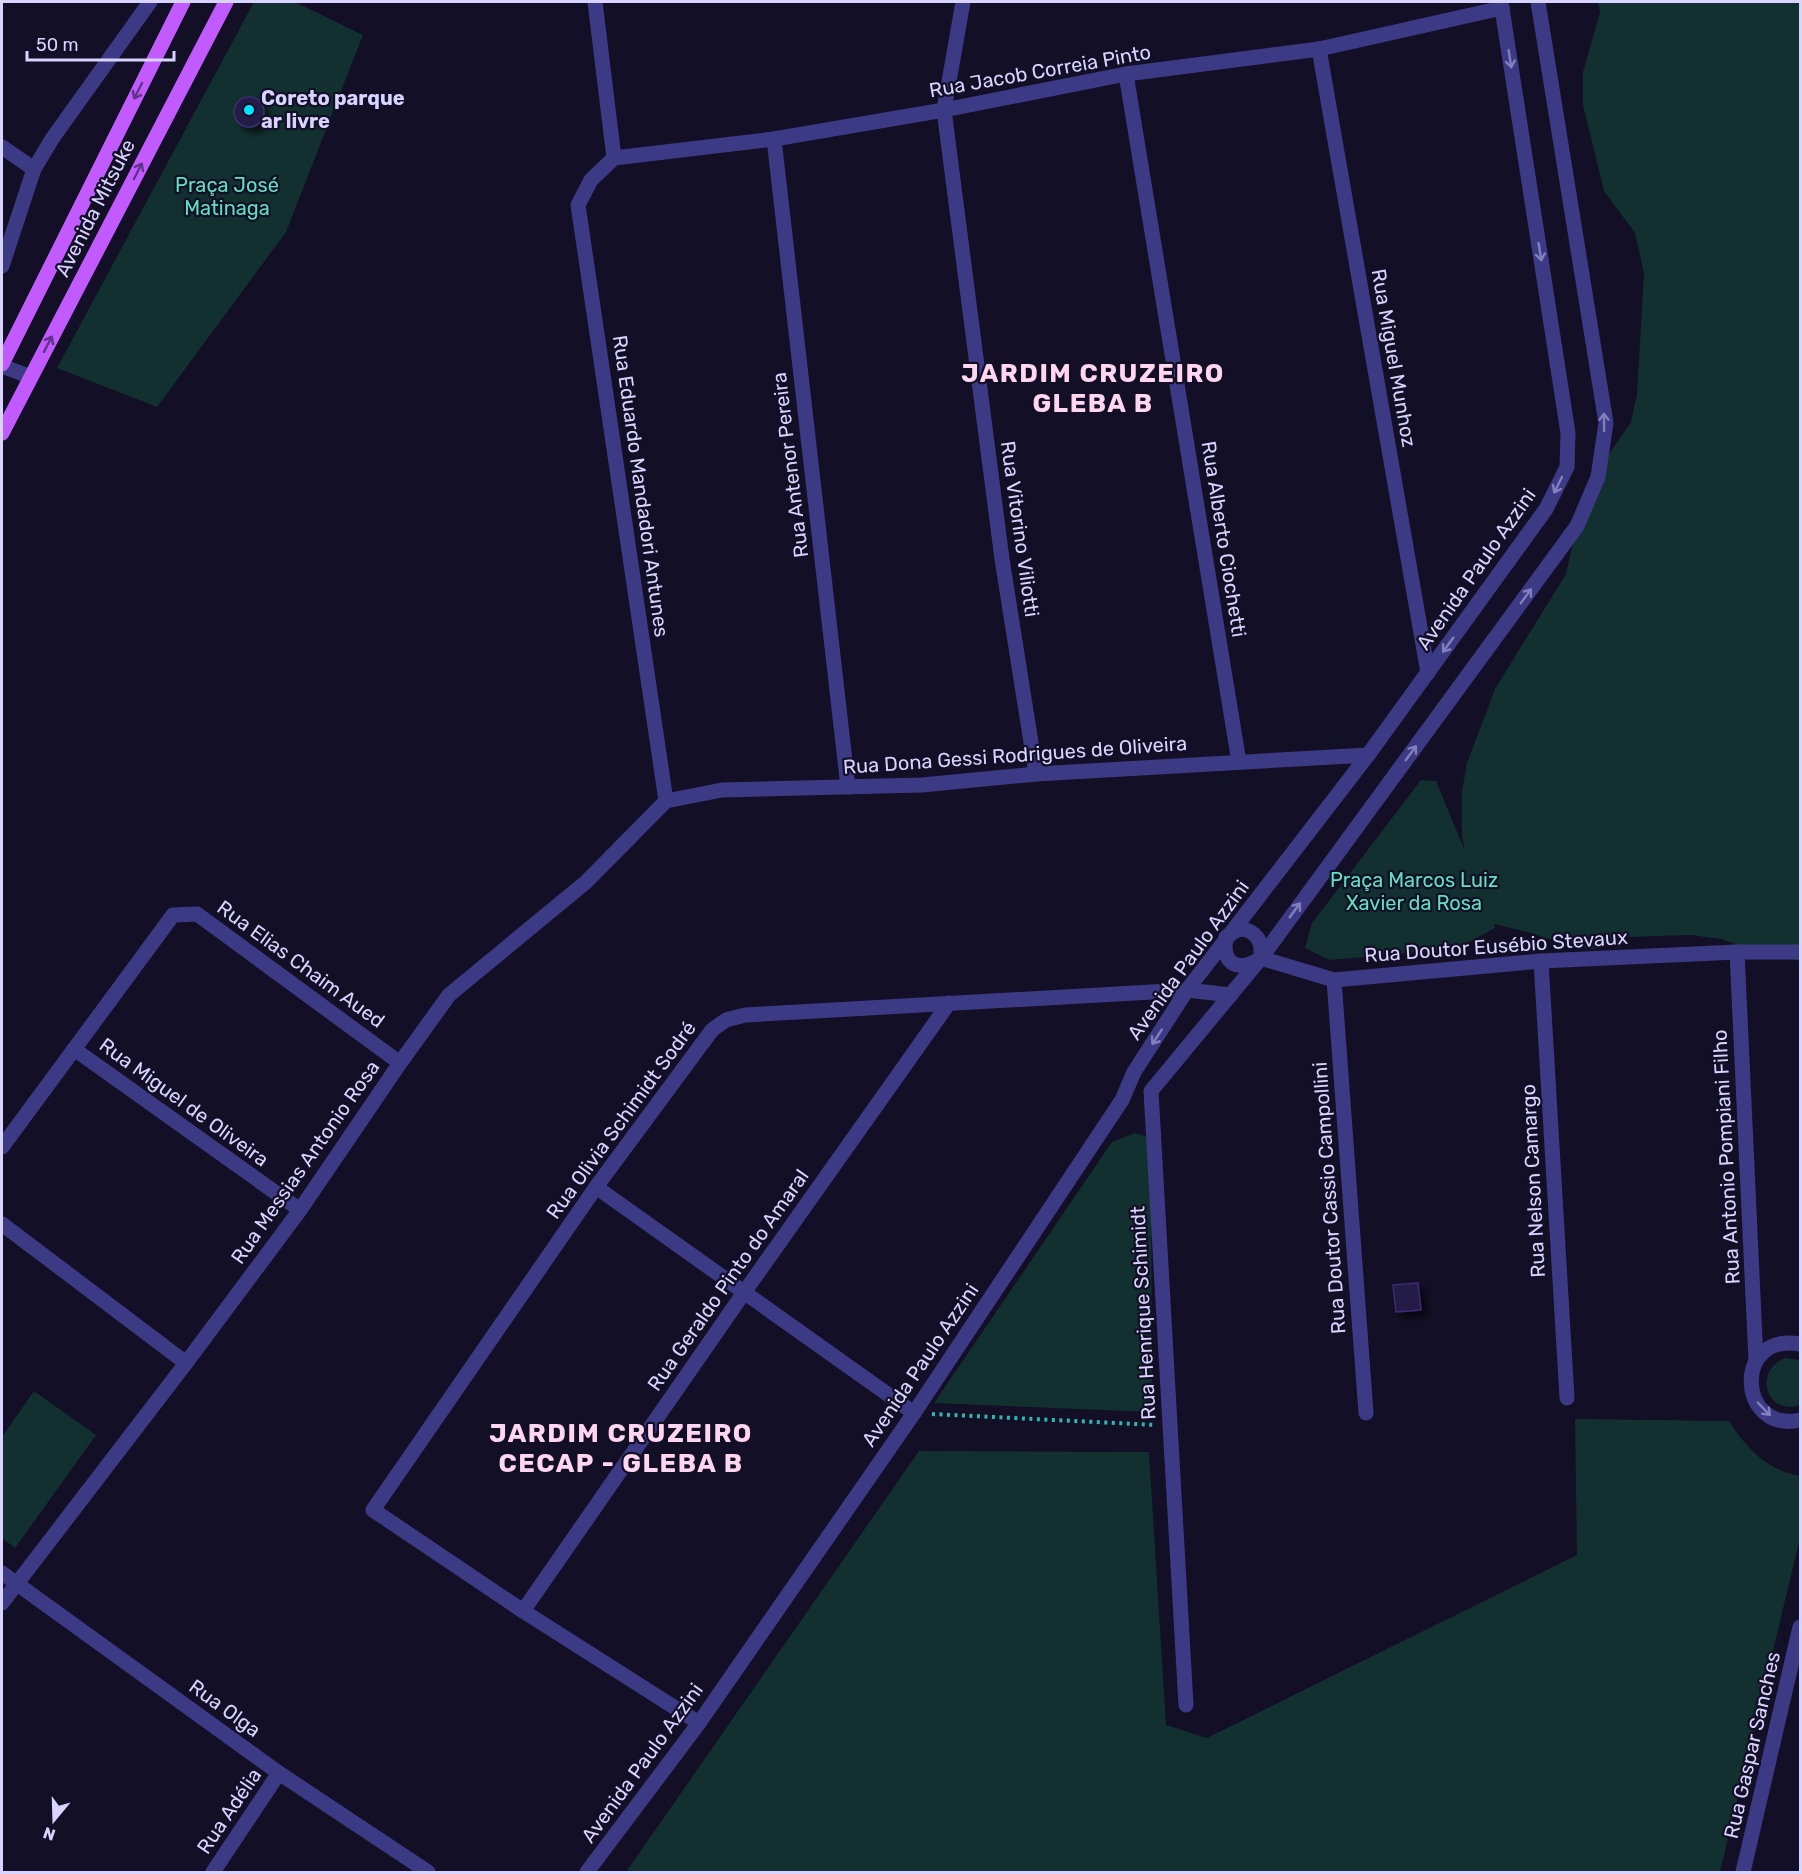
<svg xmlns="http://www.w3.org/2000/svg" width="1802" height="1874" viewBox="0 0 1802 1874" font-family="Rubik,sans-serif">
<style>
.green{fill:#12302f}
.building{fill:#241b47;stroke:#3b2d73;stroke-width:1.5;filter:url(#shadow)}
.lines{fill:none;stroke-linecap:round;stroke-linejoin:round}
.path{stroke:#2fb8b0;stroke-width:4;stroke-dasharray:3 4.5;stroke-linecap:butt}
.minor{stroke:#3d3a85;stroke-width:15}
.major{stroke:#c25bff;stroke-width:15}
.oneway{stroke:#837fbc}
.oneway2{stroke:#623188}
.poi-dot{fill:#00e5ff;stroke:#130f26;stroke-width:2}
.labels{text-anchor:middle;stroke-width:4.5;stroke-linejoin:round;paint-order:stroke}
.street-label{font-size:20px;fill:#d9d4ff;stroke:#130f26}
.poi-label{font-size:20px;font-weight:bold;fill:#d9d4ff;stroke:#130f26;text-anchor:start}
.park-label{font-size:20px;fill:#5fe0c0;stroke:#130f26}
.district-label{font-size:26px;font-weight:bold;letter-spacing:1.5px;fill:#ffd6f0;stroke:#130f26}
</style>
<defs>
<filter id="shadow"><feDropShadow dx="5.5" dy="5.5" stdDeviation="3" flood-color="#0009"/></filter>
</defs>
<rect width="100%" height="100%" fill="#130f26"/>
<g class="green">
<path d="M254,2H295L363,35L286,232L157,407L57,368Z"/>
<path d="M1598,2H1800V961L1754,951L1721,939L1691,935L1628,937L1593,949L1564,944L1531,933L1494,924L1495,928L1456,949L1329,960L1305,948L1312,923L1421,780L1436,781L1465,851L1462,837V791L1467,763L1495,689L1566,574L1586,487L1631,422L1637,394L1644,273L1635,233L1604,191L1583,105V72L1600,12Z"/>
<path d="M1135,1133L1151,1138L1152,1412L934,1403L1112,1142Z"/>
<path d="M1785,1358L1800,1360V1405C1767,1416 1752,1372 1785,1358Z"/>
<path d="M34,1391L96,1435L15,1548L2,1538V1437Z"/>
<path d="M1575,1419L1729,1421C1747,1449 1767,1470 1800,1476V1538L1720,1872H626L919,1451L1149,1452L1166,1725L1207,1738L1577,1555Z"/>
</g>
<g class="building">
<circle cx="249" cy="112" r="15"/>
<path d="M1418,1283L1421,1310L1396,1312L1393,1285Z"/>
</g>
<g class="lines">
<path class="path" d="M932,1414L1156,1425"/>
<g class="minor">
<path d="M595,2L614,158"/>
<path d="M963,2L944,110L1002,559L1036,774"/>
<path d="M1319,49L1428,673"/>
<path d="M1126,74L1239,762"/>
<path d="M774,139L848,787"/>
<path d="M2,147L34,169"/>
<path d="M2,266L34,169L52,139L150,2"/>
<path d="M2,366L31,377"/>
<path d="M666,801L578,205L591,180L614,158L774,139L944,110L1126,74L1319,49L1502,8"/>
<path d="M666,801L722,790L922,785L1036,774L1368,755"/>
<path d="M1244,929C1259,934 1262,943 1261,958C1239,973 1221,965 1226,937L1237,930Z"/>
<path d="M1737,952L1756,1361"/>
<path d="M1261,958L1334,980L1541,961L1737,952H1800"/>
<path d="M1541,961L1567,1398"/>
<path d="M1334,980L1366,1413"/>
<path d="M74,1049L300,1210"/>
<path d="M2,1147L173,915L197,914L400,1063"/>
<path d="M596,1187L914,1413"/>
<path d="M2,1224L186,1363"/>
<path d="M1800,1344C1732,1332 1738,1434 1800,1420"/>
<path d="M2,1573L279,1773L428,1872"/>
<path d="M2,1603L186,1363L300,1210L400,1063L449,995L586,882L666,801"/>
<path d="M523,1611L743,1294L949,1003"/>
<path d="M1186,1705L1151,1091L1261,958L1577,526L1598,477L1606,423L1538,2"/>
<path d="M699,1723L523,1611L373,1510L596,1187L712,1030L726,1020L745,1015L1187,990L1231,995"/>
<path d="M213,1872L279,1773"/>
<path d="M587,1872L699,1723L914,1413L1122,1100L1134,1072L1187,990L1368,755L1546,509L1567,467L1568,433L1501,2"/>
<path d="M1743,1872L1800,1627"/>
</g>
<g class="major">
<path d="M2,364L183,2"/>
<path d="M2,433L226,2"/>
</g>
</g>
<defs><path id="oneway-shaft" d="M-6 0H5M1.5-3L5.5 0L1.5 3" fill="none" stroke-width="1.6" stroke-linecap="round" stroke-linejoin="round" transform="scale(1.5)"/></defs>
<g class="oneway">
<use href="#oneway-shaft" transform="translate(1510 59) rotate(81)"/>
<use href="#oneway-shaft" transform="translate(1540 252) rotate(81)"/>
<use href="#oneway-shaft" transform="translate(1604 422) rotate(-91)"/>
<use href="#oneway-shaft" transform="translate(1558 485) rotate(116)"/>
<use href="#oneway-shaft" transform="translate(1526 596) rotate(-54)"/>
<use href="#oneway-shaft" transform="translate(1448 645) rotate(126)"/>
<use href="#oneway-shaft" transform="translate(1411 753) rotate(-54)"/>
<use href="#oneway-shaft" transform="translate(1295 910) rotate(-54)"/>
<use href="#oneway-shaft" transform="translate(1157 1037) rotate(123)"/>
<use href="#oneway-shaft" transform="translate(1764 1409) rotate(46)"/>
</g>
<g class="oneway2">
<use href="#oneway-shaft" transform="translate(138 91) rotate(117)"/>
<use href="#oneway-shaft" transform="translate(138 171) rotate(-63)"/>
<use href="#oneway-shaft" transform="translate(48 344) rotate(-63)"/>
</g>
<circle class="poi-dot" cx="249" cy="110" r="6"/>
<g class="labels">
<g class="street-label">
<text transform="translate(1040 71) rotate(-10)" y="7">Rua Jacob Correia Pinto</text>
<text transform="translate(95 208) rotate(-63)" y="7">Avenida Mitsuke</text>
<text transform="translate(1394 358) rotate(80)" y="7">Rua Miguel Munhoz</text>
<text transform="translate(790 465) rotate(-97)" y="7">Rua Antenor Pereira</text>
<text transform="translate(641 486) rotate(82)" y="7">Rua Eduardo Mandadori Antunes</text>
<text transform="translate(1020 529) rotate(82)" y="7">Rua Vitorino Viliotti</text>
<text transform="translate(1224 539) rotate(81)" y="7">Rua Alberto Ciochetti</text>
<text transform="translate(1476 569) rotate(-55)" y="7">Avenida Paulo Azzini</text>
<text transform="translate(1015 755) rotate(-4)" y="7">Rua Dona Gessi Rodrigues de Oliveira</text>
<text transform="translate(1496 946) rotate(-4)" y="7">Rua Doutor Eusébio Stevaux</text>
<text transform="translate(1188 960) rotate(-54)" y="7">Avenida Paulo Azzini</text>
<text transform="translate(301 964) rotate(36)" y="7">Rua Elias Chaim Aued</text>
<text transform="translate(184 1102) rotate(36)" y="7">Rua Miguel de Oliveira</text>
<text transform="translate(621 1120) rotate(-54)" y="7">Rua Olivia Schimidt Sodré</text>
<text transform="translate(1726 1157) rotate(-93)" y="7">Rua Antonio Pompiani Filho</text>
<text transform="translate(305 1162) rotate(-55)" y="7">Rua Messias Antonio Rosa</text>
<text transform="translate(1533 1181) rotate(-93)" y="7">Rua Nelson Camargo</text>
<text transform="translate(1329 1198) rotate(-94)" y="7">Rua Doutor Cassio Campollini</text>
<text transform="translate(728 1280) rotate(-55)" y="7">Rua Geraldo Pinto do Amaral</text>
<text transform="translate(1143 1313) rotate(-93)" y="7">Rua Henrique Schimidt</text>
<text transform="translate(920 1365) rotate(-56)" y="7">Avenida Paulo Azzini</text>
<text transform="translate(225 1708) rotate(36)" y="7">Rua Olga</text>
<text transform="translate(1752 1745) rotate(-77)" y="7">Rua Gaspar Sanches</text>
<text transform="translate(642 1763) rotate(-54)" y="7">Avenida Paulo Azzini</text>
<text transform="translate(229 1811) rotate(-56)" y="7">Rua Adélia</text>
</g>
<g class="poi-label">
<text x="261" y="105">Coreto parque<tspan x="261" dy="23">ar livre</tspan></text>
</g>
<g class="park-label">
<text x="227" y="192">Praça José<tspan x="227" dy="23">Matinaga</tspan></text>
<text x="1414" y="887">Praça Marcos Luiz<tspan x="1414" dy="23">Xavier da Rosa</tspan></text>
</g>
<g class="district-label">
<text x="1093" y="382">JARDIM CRUZEIRO<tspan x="1093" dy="30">GLEBA B</tspan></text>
<text x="621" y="1442">JARDIM CRUZEIRO<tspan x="621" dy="30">CECAP - GLEBA B</tspan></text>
</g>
</g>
<rect width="1802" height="1874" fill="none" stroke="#d9d4ff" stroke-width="6"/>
<g transform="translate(54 1820) rotate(199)" stroke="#130f26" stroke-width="4.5" paint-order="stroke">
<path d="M0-4.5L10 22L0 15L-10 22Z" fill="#d9d4ff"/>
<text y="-9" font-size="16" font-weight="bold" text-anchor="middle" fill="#d9d4ff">N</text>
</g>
<path d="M27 51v9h147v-9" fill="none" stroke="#d9d4ff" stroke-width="3"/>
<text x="36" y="51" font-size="18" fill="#d9d4ff" stroke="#130f26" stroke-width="4.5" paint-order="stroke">50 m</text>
</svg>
